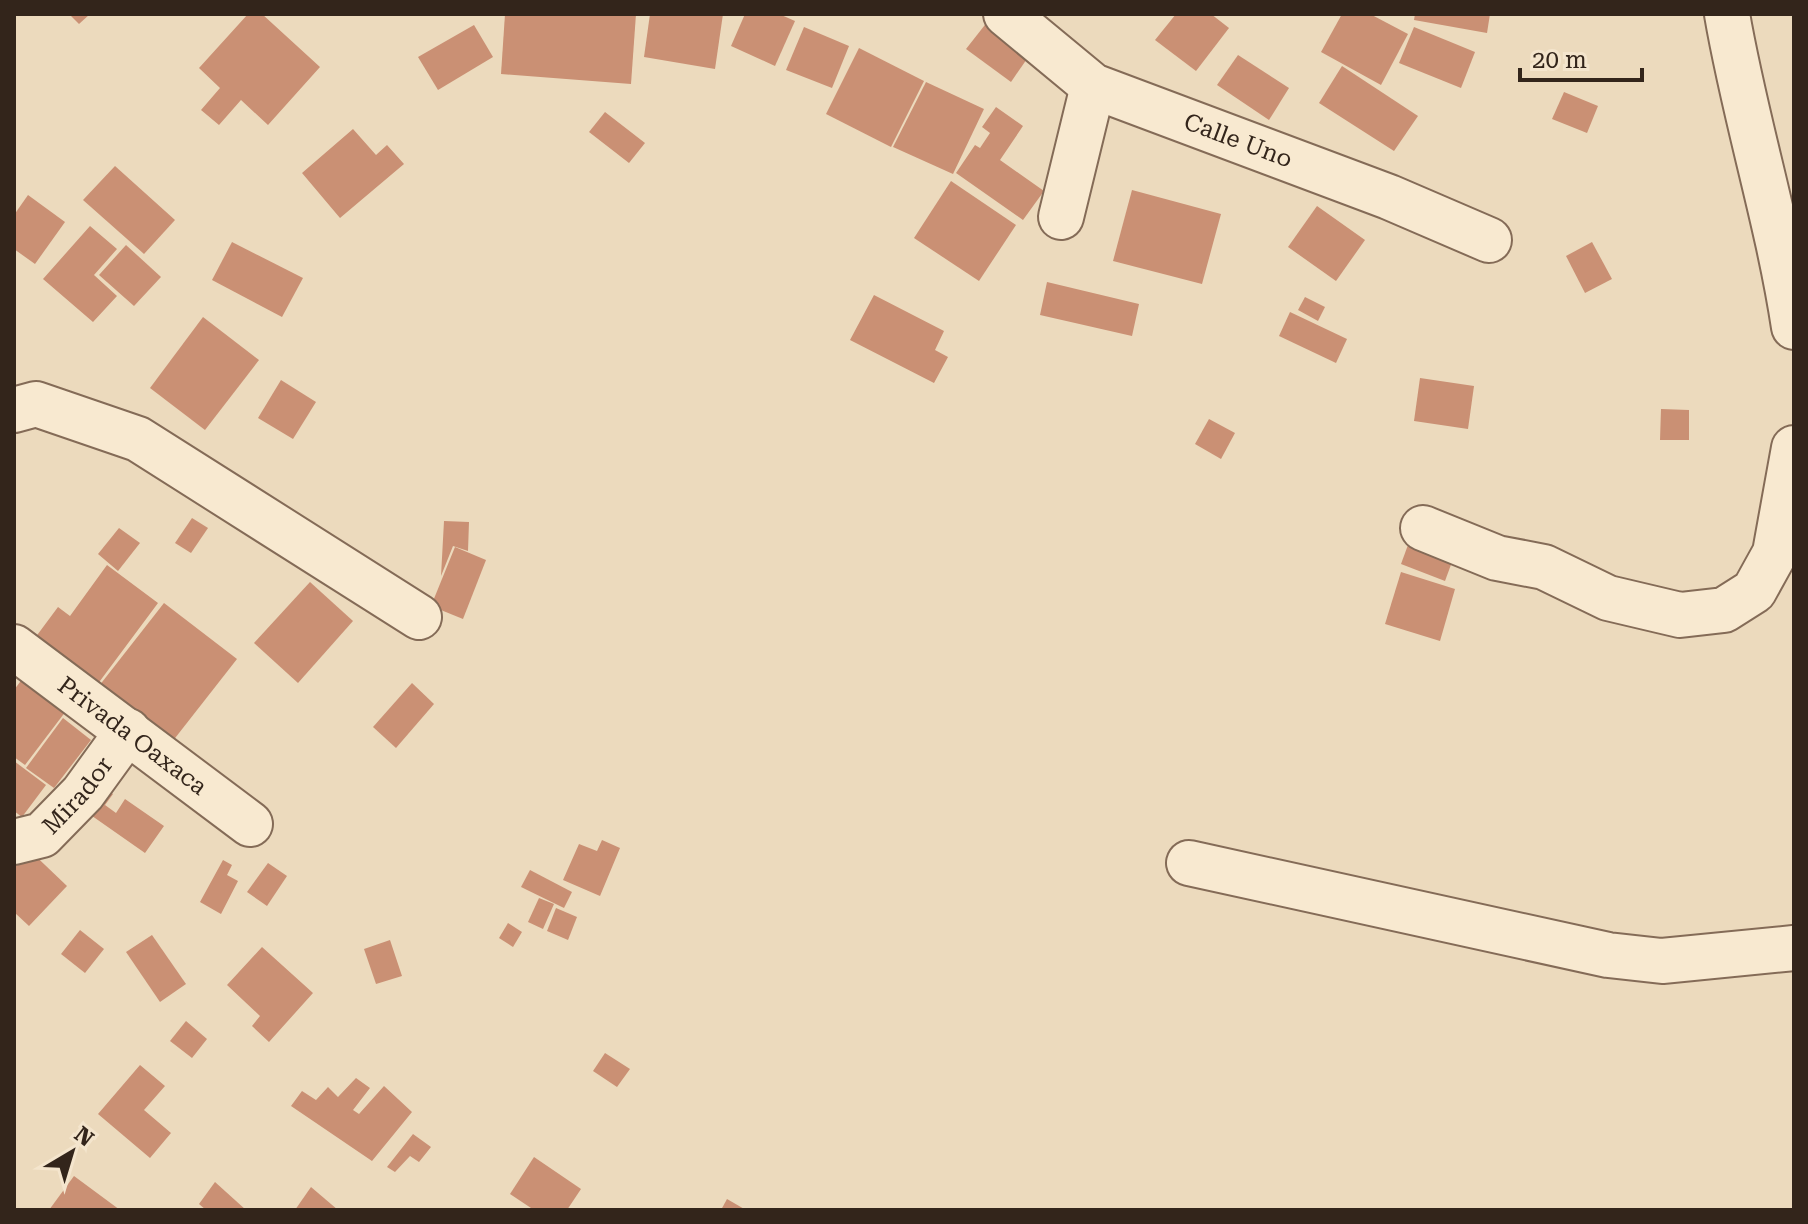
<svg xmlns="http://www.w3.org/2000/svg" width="1808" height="1224" viewBox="0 0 1808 1224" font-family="'Roboto Serif',serif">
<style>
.building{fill:#ca9074}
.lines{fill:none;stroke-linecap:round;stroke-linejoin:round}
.minor-casing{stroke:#846b57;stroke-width:48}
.minor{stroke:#f8e9d0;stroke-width:44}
.labels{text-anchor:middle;stroke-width:6;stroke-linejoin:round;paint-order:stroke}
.street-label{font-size:24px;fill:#33251b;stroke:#f4e5cd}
</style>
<rect width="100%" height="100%" fill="#ecdabd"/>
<g class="building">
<path d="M69,14H90L79,24Z"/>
<path d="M248,14H262L320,67L268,125L241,100L219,125L201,110L220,88L199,68Z"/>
<path d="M505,14H636L631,84L501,74Z"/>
<path d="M650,14H723L715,69L644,57Z"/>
<path d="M745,14H779L795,21L775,66L731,46Z"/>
<path d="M1176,14H1211L1229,28L1196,71L1155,40Z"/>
<path d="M1342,14H1370L1408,34L1381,85L1321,52Z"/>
<path d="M1415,14H1490L1487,33L1414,20Z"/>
<path d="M988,21L1031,53L1011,82L966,49Z"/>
<path d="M474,25L493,57L438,90L418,57Z"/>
<path d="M804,27L849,46L832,88L786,70Z"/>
<path d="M1414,27L1475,52L1461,88L1399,63Z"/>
<path d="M859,48L924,81L891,147L826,114Z"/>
<path d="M1238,55L1289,88L1269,120L1217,85Z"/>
<path d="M1342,66L1418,116L1394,151L1319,103Z"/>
<path d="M926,82L984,109L953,174L893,147Z"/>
<path d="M1564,92L1598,106L1587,133L1552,119Z"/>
<path d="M996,107L1023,126L1000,160L1044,191L1023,220L956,173L975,145L980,148L990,133L982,127Z"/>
<path d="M605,112L645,143L629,163L589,132Z"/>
<path d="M353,129L376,155L387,145L404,164L340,218L302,173Z"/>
<path d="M115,166L175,220L144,254L83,200Z"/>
<path d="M951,181L1016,225L979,281L914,238Z"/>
<path d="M1132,190L1221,214L1202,284L1113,261Z"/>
<path d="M28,195L65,222L35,264L14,249V215Z"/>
<path d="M1317,206L1365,240L1336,281L1288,247Z"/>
<path d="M90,226L117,249L94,275L117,296L93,322L43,279Z"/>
<path d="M232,242L303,278L282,317L212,280Z"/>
<path d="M1592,242L1612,279L1585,293L1566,256Z"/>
<path d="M126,245L161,277L134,306L99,275Z"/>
<path d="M1047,282L1139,304L1132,336L1040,315Z"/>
<path d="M874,295L944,331L935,350L948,357L934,383L850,340Z"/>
<path d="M1305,297L1325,307L1318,321L1298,310Z"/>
<path d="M1290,312L1347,339L1336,363L1279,336Z"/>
<path d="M203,317L259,360L205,430L150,388Z"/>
<path d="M1420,378L1474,386L1468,429L1414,421Z"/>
<path d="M281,380L316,402L293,439L258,418Z"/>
<path d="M1661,409L1689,410V440H1660Z"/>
<path d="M1209,419L1235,433L1221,459L1195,444Z"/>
<path d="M192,518L208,528L191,553L175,543Z"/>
<path d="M444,521L469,522L468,551L453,546L441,576Z"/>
<path d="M119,528L140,543L118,571L98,554Z"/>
<path d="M1412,534L1456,551L1445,581L1401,564Z"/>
<path d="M455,547L486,560L463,619L431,606Z"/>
<path d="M107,565L158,603L94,689L32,642L58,607L70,616Z"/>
<path d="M1401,572L1455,589L1440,641L1385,624Z"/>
<path d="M310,582L353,621L298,683L254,643Z"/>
<path d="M164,603L237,659L172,742L99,686Z"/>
<path d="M23,678L66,711L25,765L14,757V690Z"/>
<path d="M412,683L434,704L396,748L373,727Z"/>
<path d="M63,718L91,740L54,788L26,768Z"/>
<path d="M14,761L46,785L22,817L14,811Z"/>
<path d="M101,786L113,794L105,805L116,813L125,799L164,826L145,853L85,811Z"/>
<path d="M602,840L620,848L600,896L563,880L579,844L597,851Z"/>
<path d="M23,844L67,886L29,926L14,912V854Z"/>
<path d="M223,860L232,865L227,875L238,881L221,914L200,902Z"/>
<path d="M268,863L287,876L267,906L247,892Z"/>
<path d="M530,870L572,892L564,908L521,887Z"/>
<path d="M539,898L554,904L543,929L528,922Z"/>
<path d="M556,908L577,917L568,940L547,931Z"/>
<path d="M508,923L522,932L513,947L499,938Z"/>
<path d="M80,930L104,949L85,973L61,954Z"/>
<path d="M152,935L186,984L160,1002L126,952Z"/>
<path d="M390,940L402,976L376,984L364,949Z"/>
<path d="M262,947L313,993L269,1042L252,1026L260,1016L227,985Z"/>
<path d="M186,1021L207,1039L192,1058L170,1041Z"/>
<path d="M605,1053L630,1069L617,1087L593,1071Z"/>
<path d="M140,1065L165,1086L144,1110L171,1133L150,1158L98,1114Z"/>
<path d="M356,1078L370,1088L353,1110L359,1114L384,1086L412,1112L372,1161L291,1106L302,1091L316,1100L328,1087L338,1097Z"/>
<path d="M413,1134L431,1147L419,1162L410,1156L395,1172L387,1167Z"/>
<path d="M534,1157L581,1189L567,1210H534L510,1194Z"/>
<path d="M74,1176L120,1210H49Z"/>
<path d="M215,1182L246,1210H206L199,1204Z"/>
<path d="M311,1187L338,1210H295Z"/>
<path d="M727,1199L746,1210H721Z"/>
</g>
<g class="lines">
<g class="minor-casing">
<g id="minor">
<path id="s1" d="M1006,14L1093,86L1389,197L1489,240"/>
<path d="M1727,14C1745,119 1778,221 1794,327"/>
<path d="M1061,217L1093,86"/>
<path d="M14,410L36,404L138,439L419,617"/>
<path d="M1423,528L1497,558L1544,567L1608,598L1680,615L1724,610L1754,591L1775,553L1794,448"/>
<path id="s2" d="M14,647L250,824"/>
<path id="s3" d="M14,842L42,835L83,793L128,731"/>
<path d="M1189,863L1608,955L1662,961L1794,948"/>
</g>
</g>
<use href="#minor" class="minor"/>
</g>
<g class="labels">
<g class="street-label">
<text dy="8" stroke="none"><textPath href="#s1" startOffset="268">Calle Uno</textPath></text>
<text dy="8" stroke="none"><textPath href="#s2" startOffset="148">Privada Oaxaca</textPath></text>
<text dy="8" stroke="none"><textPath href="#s3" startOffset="82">Mirador</textPath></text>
</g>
</g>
<rect width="1808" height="1224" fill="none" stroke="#33251b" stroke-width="32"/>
<g transform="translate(72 1152) rotate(38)" stroke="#f4e5cd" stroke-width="6" paint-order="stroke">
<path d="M0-6L14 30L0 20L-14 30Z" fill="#33251b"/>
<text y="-12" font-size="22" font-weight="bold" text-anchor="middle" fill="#33251b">N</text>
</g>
<path d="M1520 68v12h122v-12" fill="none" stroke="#33251b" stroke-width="4"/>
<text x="1532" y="68" font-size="24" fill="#33251b" stroke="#f4e5cd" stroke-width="6" paint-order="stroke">20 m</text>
</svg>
